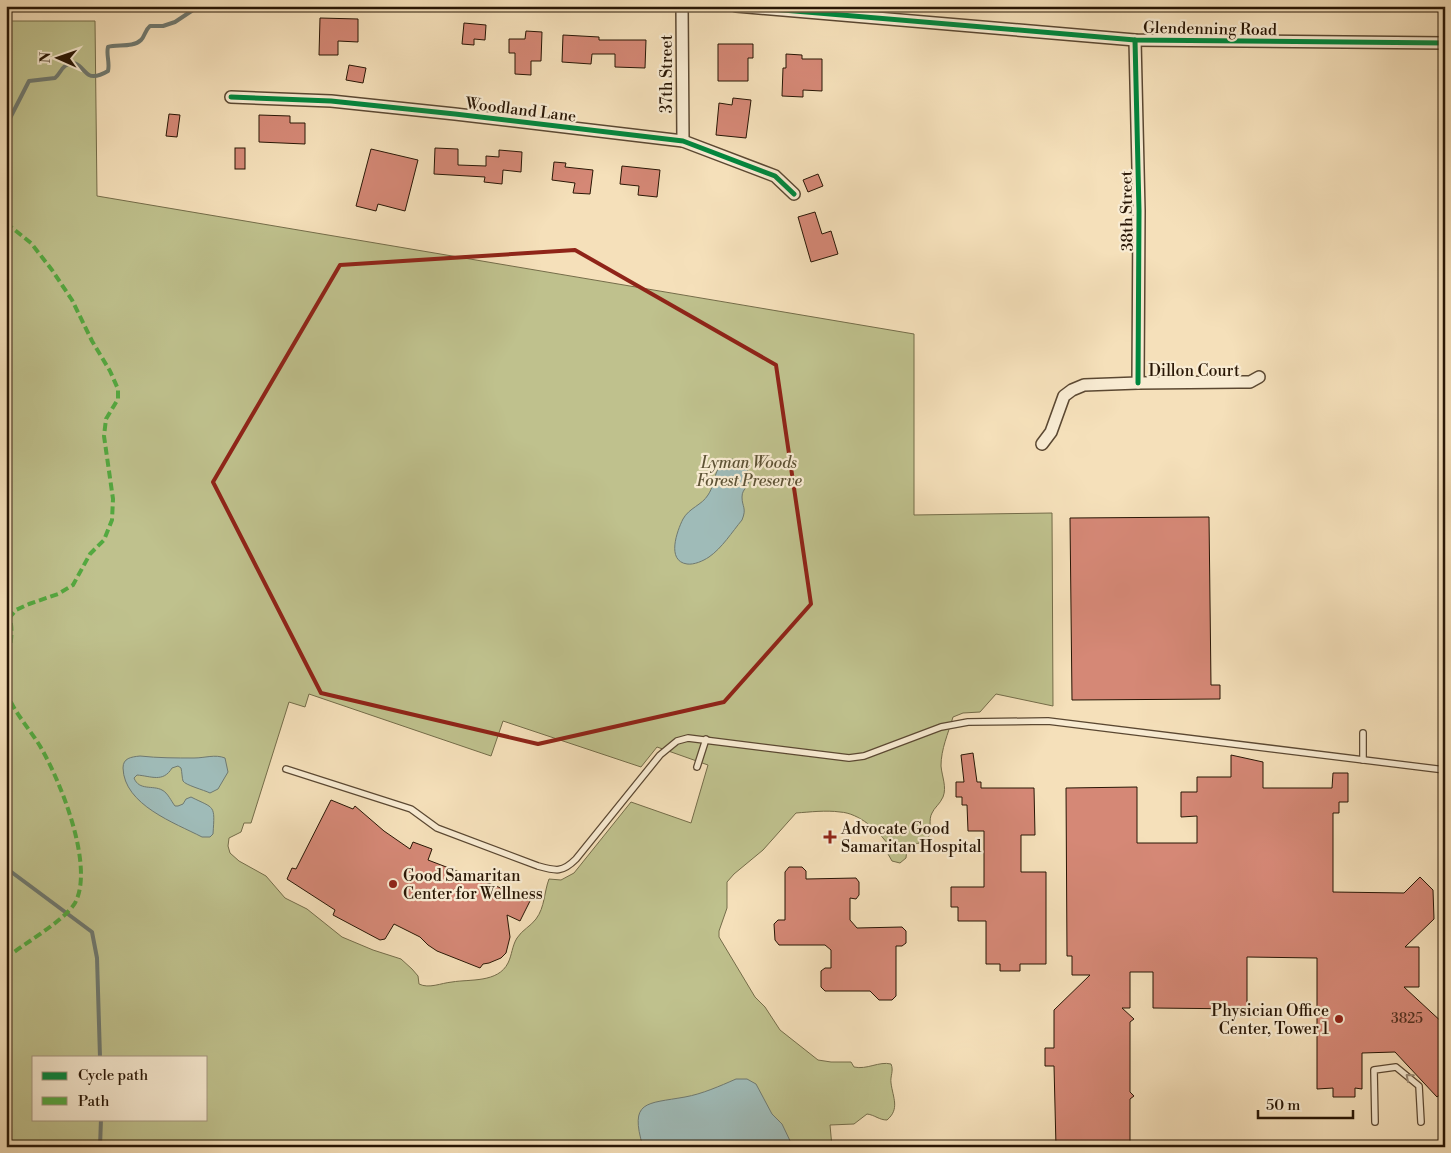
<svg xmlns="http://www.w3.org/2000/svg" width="1451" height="1153" viewBox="0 0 1451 1153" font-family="'Libre Bodoni',serif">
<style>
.green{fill:#bfc18d;stroke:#746c49;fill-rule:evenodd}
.water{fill:#9fbbb8;stroke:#6f7970}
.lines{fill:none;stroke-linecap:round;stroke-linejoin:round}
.stream{stroke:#6f7970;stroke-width:4}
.building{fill:#d58876;stroke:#281605}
.lane-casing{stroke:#5b4832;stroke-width:8}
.street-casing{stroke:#5b4832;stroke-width:14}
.lane{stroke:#f8ebd2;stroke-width:5.5}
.street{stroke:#f8ebd2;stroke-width:11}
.quiet{stroke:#53a940;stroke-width:4;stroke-dasharray:8 4;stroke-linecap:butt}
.cycleway-casing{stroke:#f8ebd2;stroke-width:8}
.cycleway{stroke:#00873e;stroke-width:5}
.oneway{stroke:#9a8b76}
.marked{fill:none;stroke:#8f2418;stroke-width:4;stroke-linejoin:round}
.poi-dot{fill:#8f2418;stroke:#f8ebd2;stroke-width:2}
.labels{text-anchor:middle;stroke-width:4.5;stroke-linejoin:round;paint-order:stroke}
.number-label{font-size:14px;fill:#533221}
.street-label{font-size:16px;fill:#281605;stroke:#f8ebd2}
.park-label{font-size:16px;font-style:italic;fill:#5d5235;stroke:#f8ebd2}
.poi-label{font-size:16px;fill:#281605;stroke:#f8ebd2;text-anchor:start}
</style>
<rect width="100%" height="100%" fill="#f5e0ba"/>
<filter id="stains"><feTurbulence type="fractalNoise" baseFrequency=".004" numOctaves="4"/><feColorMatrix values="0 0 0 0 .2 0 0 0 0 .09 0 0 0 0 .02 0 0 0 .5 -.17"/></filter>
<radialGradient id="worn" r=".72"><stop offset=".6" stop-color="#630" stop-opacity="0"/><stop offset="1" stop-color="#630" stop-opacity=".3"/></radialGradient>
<path class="green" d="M6,21H95L97,196L914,334V515L1052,513L1053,706L996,694L980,712L963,713L953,717C948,734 941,749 941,766C942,777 947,787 943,797C940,804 934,808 932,813C928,820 932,830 929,836C923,848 907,838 906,858L900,863L892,861L888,854L890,847C879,831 859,813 840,812C826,810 810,812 796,813L763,850L734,874L727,882V908L719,931V937L755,997L765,1007L780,1030L818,1060L831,1062H851L854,1067C867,1070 879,1061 891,1064C894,1071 890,1076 891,1083C893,1098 900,1109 887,1120C879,1120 875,1115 867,1114L854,1124L830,1125L832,1147H6ZM309,694L491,756L503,721L641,767L657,747L708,765L691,823L631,802L574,873L561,880L549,879C544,892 545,907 536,919C531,926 522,930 517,938C512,946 512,955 508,963C498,983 470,979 452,982C441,983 429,989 419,984L418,976L412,969L401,959L373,950L342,937L307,909L285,898L266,876L239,861L230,853L228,846L229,838L241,832L244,823H251L289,702L305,707ZM34,1057H206V1119H34Z"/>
<g class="water">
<path d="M732,459C744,463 754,473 747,486C744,490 742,492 742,497C742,507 747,508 742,520C732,532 722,548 709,557C703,561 694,565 687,564C666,561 677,531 683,519C689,508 702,505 708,495C718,480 711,466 732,459Z"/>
<path d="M140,756C158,758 176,758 194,758C205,758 215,754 225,758L228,772L218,789L210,793C204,790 185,785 183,781C182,778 182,772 181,768L178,766L172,768C163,783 151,776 137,775L134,778C139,791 153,785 162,790C168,793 171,801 175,806H178L183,804L186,799L191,797C215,809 215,804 213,834L210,837H202C175,823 124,805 123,768C123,758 131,757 140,756Z"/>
<path d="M736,1079H747L756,1084L772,1114L782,1124L793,1147H643C629,1100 646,1104 685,1097C702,1094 720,1086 736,1079Z"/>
</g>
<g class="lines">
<g class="stream">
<path d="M6,126L29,81L55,78C59,75 61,69 65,66C77,57 82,71 89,75C95,78 103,74 108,71C110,62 106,55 108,47C117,44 133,48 141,40C145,36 145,30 150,26H163L175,22L196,8L207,6"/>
<path d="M6,868L92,932L97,958L100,1057"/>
<path d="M100,1147L101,1119"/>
</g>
</g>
<g class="building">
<path d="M320,18L358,19V42L338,41V55H319Z"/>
<path d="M464,23L486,25L485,40L474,39V45L462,44Z"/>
<path d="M526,31L542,32L541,61H531V75L515,74V53H509V39H525Z"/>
<path d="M563,35L599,37V40H646L645,68L615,67V54H592L591,64L562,62Z"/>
<path d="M718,44H753V58H748V81H718Z"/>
<path d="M786,54L802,55V59H822V91L803,90V97L782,96L783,68H786Z"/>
<path d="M349,65L366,68L363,83L346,80Z"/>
<path d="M733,98L751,100L746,138L716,135L719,103L732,105Z"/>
<path d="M169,114L180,115L177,137L166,136Z"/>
<path d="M259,115L290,116V123H305V144L259,142Z"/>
<rect x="235" y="148" width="10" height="21"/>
<path d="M435,148L458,149V165L486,166V156L499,157V150L522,152L521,172L503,170L502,184L484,182L485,177L434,174Z"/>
<path d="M371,149L418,160L405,211L378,204L376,211L356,206Z"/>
<path d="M554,162L566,163L565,167L593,170L590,194L573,193L575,183L552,180Z"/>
<path d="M622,166L660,170L657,197L638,195L639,186L620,184Z"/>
<path d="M818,174L823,186L808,192L803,180Z"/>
<path d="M815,212L822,234L831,231L838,254L811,262L798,217Z"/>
<path d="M1209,517L1211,685H1220V699L1072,700L1070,518Z"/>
<path d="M973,753L977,782H981V788H1034L1035,835H1021V872H1046V964H1020V971H1000V964H986V921H958V907H951V887H984V831H968L967,805H962V797H956V782H964L961,755Z"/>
<path d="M1231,755L1263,762V788H1332L1333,773H1348V802H1339V813H1333V892L1404,893L1420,877L1433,890L1434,919L1405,947H1419V987H1404L1445,1025V1091L1437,1097L1395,1052L1362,1053V1089L1355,1088V1097H1333V1088L1317,1089V958L1247,957V1009L1153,1008V972H1130V1008H1122L1134,1019L1130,1022V1092L1134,1096L1130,1099V1147H1056L1054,1066H1045V1048H1054V1010L1090,975H1072V956H1067L1066,788L1137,787V843H1197V816L1181,817V792H1197V777H1231Z"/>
<path d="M331,800L353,809L355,806L384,831L410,849L413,842L432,849L428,860L501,888L533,895L520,921L507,915L510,937L506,953L501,958L489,963L483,964L480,968L437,951L428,945L420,937L394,924L385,939L380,940L333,915L335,910L287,879L292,868L296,869Z"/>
<path d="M789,867H802L806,871V879L856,878L859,882V895L856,899L850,898V920L857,928L902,927L906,931V943L902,946H896V996L892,1000H879L870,991H825L821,987V971L825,968H831V950L825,945H779L775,940L774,924L778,920H785V872Z"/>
</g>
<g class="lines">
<g class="lane-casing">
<g id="lane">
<path d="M1363,760V733"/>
<path d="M697,767L706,739"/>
<path d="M286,769L411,809L437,828L538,866C556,871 562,873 576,859L660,755L677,741L688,738L849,758L864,756L941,727L968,722L1048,721L1445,770"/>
<path d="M1375,1122L1374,1070L1396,1067L1419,1086L1421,1122"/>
</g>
</g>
<g class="street-casing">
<g id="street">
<path d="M682,6L683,141"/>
<path d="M736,6L1135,40L1445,43"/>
<path d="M1135,40L1139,211L1138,383"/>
<path d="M231,97L331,101L455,114L683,141L775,176L794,194"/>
<path d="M1042,444L1051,432L1064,396L1072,390L1084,385L1138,383L1239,382H1250L1259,377"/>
</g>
</g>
<use href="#lane" class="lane"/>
<use href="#street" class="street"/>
<g class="quiet">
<path d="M6,223L31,243L52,270L72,300L92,341L110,371L118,389V399L106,419L104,436L113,499L112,520L104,540L90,554L73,585L58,594L29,604L16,610L10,617C13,633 11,647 6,663"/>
<path d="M6,598L10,617"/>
<path d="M6,691C13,711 29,728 40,746C60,780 95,866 75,903C64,921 25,943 6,958"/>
</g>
<g class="cycleway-casing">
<g id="cycleway">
<path d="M736,6L1135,40L1445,43"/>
<path d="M1135,40L1139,211L1138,383"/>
<path d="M231,97L331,101L455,114L683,141L775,176L794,194"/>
</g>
</g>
<use href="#cycleway" class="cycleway"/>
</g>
<defs><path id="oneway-chevron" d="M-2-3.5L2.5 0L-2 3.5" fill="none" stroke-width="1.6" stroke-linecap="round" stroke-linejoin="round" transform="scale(1.25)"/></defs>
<use class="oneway" href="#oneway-chevron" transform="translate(1409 1077) rotate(-139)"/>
<path class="marked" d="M575,250L776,365L811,604L724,702L538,744L321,693L213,482L340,265Z"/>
<g class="poi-dot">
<path d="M827.5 829.5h5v5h5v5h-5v5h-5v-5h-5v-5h5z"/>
<circle cx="393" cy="884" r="5"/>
<circle cx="1339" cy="1019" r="5"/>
</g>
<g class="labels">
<g class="number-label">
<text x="1407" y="1023">3825</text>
</g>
<g class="street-label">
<text transform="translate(1210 28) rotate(1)" y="6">Glendenning Road</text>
<text transform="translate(666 74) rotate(-90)" y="6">37th Street</text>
<text transform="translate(521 109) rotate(7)" y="6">Woodland Lane</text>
<text transform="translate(1126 211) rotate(-91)" y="6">38th Street</text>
<text x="1194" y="376">Dillon Court</text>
</g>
<g class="park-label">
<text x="749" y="468">Lyman Woods<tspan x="749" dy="18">Forest Preserve</tspan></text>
</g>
<g class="poi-label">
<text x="841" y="834">Advocate Good<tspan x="841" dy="18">Samaritan Hospital</tspan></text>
<text x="403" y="881">Good Samaritan<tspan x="403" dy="18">Center for Wellness</tspan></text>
<text x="1329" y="1016" text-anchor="end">Physician Office<tspan x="1329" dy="18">Center, Tower 1</tspan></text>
</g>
</g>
<rect width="1451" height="1153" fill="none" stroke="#f5e0ba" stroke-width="25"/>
<rect x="8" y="8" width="1436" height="1138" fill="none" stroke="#281605" stroke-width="2.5"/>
<rect x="12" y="12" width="1426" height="1128" fill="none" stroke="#281605"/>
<rect x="32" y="1056" width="175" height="65" fill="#f8ebd2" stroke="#a59680"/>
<rect x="42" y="1072" width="25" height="8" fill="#00873e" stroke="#a59680"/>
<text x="78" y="1080" font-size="15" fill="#281605">Cycle path</text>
<rect x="42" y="1097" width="25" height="8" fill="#53a940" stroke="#a59680"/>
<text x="78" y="1106" font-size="15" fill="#281605">Path</text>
<g transform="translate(58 58) rotate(272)" stroke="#f8ebd2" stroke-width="4" paint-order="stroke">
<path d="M0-4L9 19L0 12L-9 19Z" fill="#281605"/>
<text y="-8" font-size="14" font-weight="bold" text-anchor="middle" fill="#281605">N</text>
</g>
<path d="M1258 1110v8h95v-8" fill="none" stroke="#281605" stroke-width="2.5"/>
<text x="1266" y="1110" font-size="15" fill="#281605" stroke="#f8ebd2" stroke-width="4" paint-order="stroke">50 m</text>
<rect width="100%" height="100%" filter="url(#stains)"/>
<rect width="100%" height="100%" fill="url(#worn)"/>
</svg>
